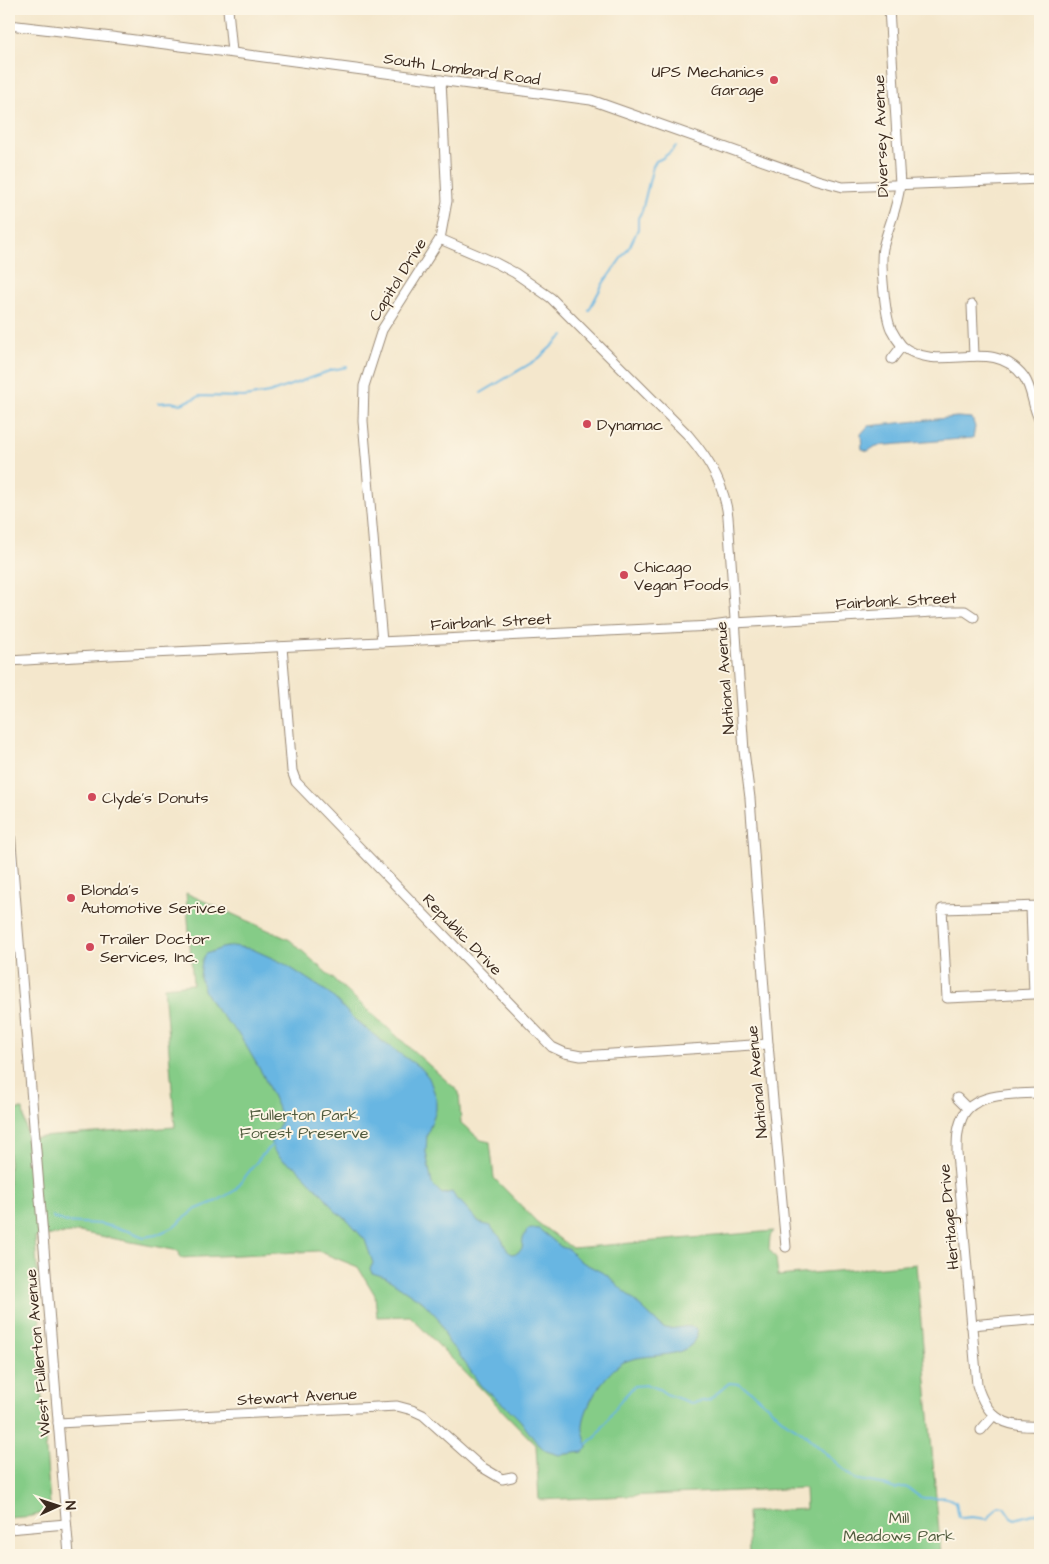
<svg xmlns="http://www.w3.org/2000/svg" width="1049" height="1564" viewBox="0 0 1049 1564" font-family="'Architects Daughter',sans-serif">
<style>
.green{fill:#85cc87;stroke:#607b52}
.water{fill:#68b6e2;stroke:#527080}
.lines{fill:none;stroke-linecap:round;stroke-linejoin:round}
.stream{stroke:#68b6e2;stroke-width:2}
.minor-casing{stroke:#988875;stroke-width:11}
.minor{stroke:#fff;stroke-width:9}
.poi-dot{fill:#d1495b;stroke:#fcf5e5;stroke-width:2}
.labels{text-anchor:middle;stroke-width:4;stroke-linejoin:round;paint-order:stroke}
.street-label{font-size:16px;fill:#3b2a1e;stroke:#fcf5e5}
.poi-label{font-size:16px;fill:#3b2a1e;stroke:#fcf5e5;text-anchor:start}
.park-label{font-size:16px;fill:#515b3e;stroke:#fcf5e5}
</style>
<rect width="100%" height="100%" fill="#fcf5e5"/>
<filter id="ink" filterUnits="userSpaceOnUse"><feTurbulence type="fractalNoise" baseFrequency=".02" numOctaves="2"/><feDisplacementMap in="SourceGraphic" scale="10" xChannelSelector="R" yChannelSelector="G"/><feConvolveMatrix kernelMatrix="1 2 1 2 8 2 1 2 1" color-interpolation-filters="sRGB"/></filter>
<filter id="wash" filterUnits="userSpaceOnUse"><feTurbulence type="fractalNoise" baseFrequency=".0096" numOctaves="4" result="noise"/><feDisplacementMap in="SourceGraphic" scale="20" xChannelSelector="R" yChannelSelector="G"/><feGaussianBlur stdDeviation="1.12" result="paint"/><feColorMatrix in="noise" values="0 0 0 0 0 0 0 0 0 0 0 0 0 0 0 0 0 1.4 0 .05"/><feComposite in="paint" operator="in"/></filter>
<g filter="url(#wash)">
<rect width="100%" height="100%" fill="#f4e7cc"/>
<path class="green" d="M186,893L290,940L459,1092L461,1123L481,1140L490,1142L494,1178L537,1222L572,1248L774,1231L770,1236L769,1249L776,1258L778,1276L916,1264L941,1555H749L747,1512L806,1509L805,1488L539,1500L536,1445L410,1316L377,1317L375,1295L358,1267L318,1251L180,1258L179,1251L79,1232L35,1237L39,1299L43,1410L50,1504C43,1519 24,1516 9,1518V1110L23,1109L27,1138L175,1127L164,987L193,984Z"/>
<g class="water">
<path d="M957,417L972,418L975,427L973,438L876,446L868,451L862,449L861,434L868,426Z"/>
<path d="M233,946L252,949L283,963L329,993L355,1020L383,1042L422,1069L429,1078L436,1097V1110L427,1135L426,1152L432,1184L442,1194L452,1192L457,1200L461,1202L478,1221L483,1224L491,1226C494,1233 499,1234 502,1240C505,1245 506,1250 511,1254L517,1253L522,1249L523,1239L527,1230L531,1228L539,1229L561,1247L568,1249L580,1261L607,1275L661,1326C672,1333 683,1323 695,1328C703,1341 685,1351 674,1353C657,1357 640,1355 624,1362C606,1371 585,1405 583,1425C582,1434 587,1440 587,1448L583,1452L559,1455L546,1451L536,1442L520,1420L509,1409L481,1386L458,1353L449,1343L438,1318L424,1303L385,1277L372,1273L370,1269L373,1263L365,1240L345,1218L335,1211L325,1197L296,1167L283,1160L274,1151L271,1140L280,1124V1115L277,1106L263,1075L241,1037L213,1006L204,990L200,977L202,960L206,954L222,948Z"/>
</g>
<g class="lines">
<g class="stream">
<path d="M589,310L604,282L630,246L638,229V218L642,211L653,166L656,161C663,159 672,151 676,146"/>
<path d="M481,393L538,359L564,335"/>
<path d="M158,403L171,402L181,404L200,396L244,397L269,393L332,370L347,367"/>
<path d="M52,1217L64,1222L101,1224L128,1231L144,1237L156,1235L174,1227L194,1210L217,1201L234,1191L262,1155L272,1145"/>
<path d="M587,1444L596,1437L618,1404L634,1386L647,1385L659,1389L666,1394L691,1403L709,1400L729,1383L739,1384L748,1389L786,1422L802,1432L854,1479L881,1484L895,1489C911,1482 912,1496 924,1498C937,1499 943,1494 956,1502L959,1517L963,1518L971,1517L988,1519L998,1506L1004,1507L1011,1517L1015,1519L1036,1513L1040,1509"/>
</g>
</g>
</g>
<g filter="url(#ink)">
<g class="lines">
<g class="minor-casing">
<g id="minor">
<path d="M228,9L232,52"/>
<path d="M889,9L900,184C898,208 888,226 883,248C880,263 885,316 891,329C894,335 898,341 902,346"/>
<path d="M9,25L112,37L591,100L817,180L843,187L1040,179"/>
<path d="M440,239L496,263L515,273L551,298L688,435C708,458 725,486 728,517L744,751L750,798L768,1044L786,1247"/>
<path d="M972,305L974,356"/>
<path d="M892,359L902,346C940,376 992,334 1024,377C1033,390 1032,407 1040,421"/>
<path d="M382,642L363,421L364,386L382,330L440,239L447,201L441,80"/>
<path d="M282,647L292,771L296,782L552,1047L565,1053L581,1056L768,1044"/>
<path d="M9,661L110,655L712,626L734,623L952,611H965L974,617"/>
<path d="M9,819L69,1555"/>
<path d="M1031,907L1034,994L947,998L942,909L1040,906"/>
<path d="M1040,1093C1017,1094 972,1092 962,1118C957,1129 957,1141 957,1153L977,1385C987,1419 1006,1428 1040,1426"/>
<path d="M957,1098L967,1108"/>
<path d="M971,1325L1040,1319"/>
<path d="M58,1423L397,1406L412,1410L423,1415L480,1466L502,1479L512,1477"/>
<path d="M981,1430L994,1415"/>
<path d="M9,1529L66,1524"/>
</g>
</g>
<use href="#minor" class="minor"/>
</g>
</g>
<g class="poi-dot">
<circle cx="774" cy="80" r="5"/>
<circle cx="587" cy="424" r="5"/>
<circle cx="624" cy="575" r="5"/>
<circle cx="92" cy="797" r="5"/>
<circle cx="71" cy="898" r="5"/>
<circle cx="90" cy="947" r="5"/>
</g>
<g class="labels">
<g class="street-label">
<text transform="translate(462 68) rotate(8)" y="6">South Lombard Road</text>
<text transform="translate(880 136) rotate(-92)" y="6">Diversey Avenue</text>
<text transform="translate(397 279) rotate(-58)" y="6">Capitol Drive</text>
<text transform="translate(896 600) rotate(-3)" y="6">Fairbank Street</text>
<text transform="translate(491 621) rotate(-3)" y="6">Fairbank Street</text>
<text transform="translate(724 678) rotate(-94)" y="6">National Avenue</text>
<text transform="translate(463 934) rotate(46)" y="6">Republic Drive</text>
<text transform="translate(756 1082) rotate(-95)" y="6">National Avenue</text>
<text transform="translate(948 1217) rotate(-95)" y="6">Heritage Drive</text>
<text transform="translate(37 1353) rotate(-95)" y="6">West Fullerton Avenue</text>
<text transform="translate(297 1396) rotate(-3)" y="6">Stewart Avenue</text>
</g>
<g class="poi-label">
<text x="764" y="77" text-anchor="end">UPS Mechanics<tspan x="764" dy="18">Garage</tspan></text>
<text x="597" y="430">Dynamac</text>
<text x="634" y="572">Chicago<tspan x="634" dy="18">Vegan Foods</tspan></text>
<text x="102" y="803">Clyde's Donuts</text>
<text x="81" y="895">Blonda's<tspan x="81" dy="18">Automotive Serivce</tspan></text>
<text x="100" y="944">Trailer Doctor<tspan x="100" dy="18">Services, Inc.</tspan></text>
</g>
<g class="park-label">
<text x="304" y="1120">Fullerton Park<tspan x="304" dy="18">Forest Preserve</tspan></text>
<text x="899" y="1523">Mill<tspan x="899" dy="18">Meadows Park</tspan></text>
</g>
</g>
<rect width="1049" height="1564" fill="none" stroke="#fcf5e5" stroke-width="30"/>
<g transform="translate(58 1506) rotate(87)" stroke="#fcf5e5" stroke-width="4" paint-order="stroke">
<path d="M0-4L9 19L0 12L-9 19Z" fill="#3b2a1e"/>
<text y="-8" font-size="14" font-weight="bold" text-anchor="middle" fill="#3b2a1e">N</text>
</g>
</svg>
